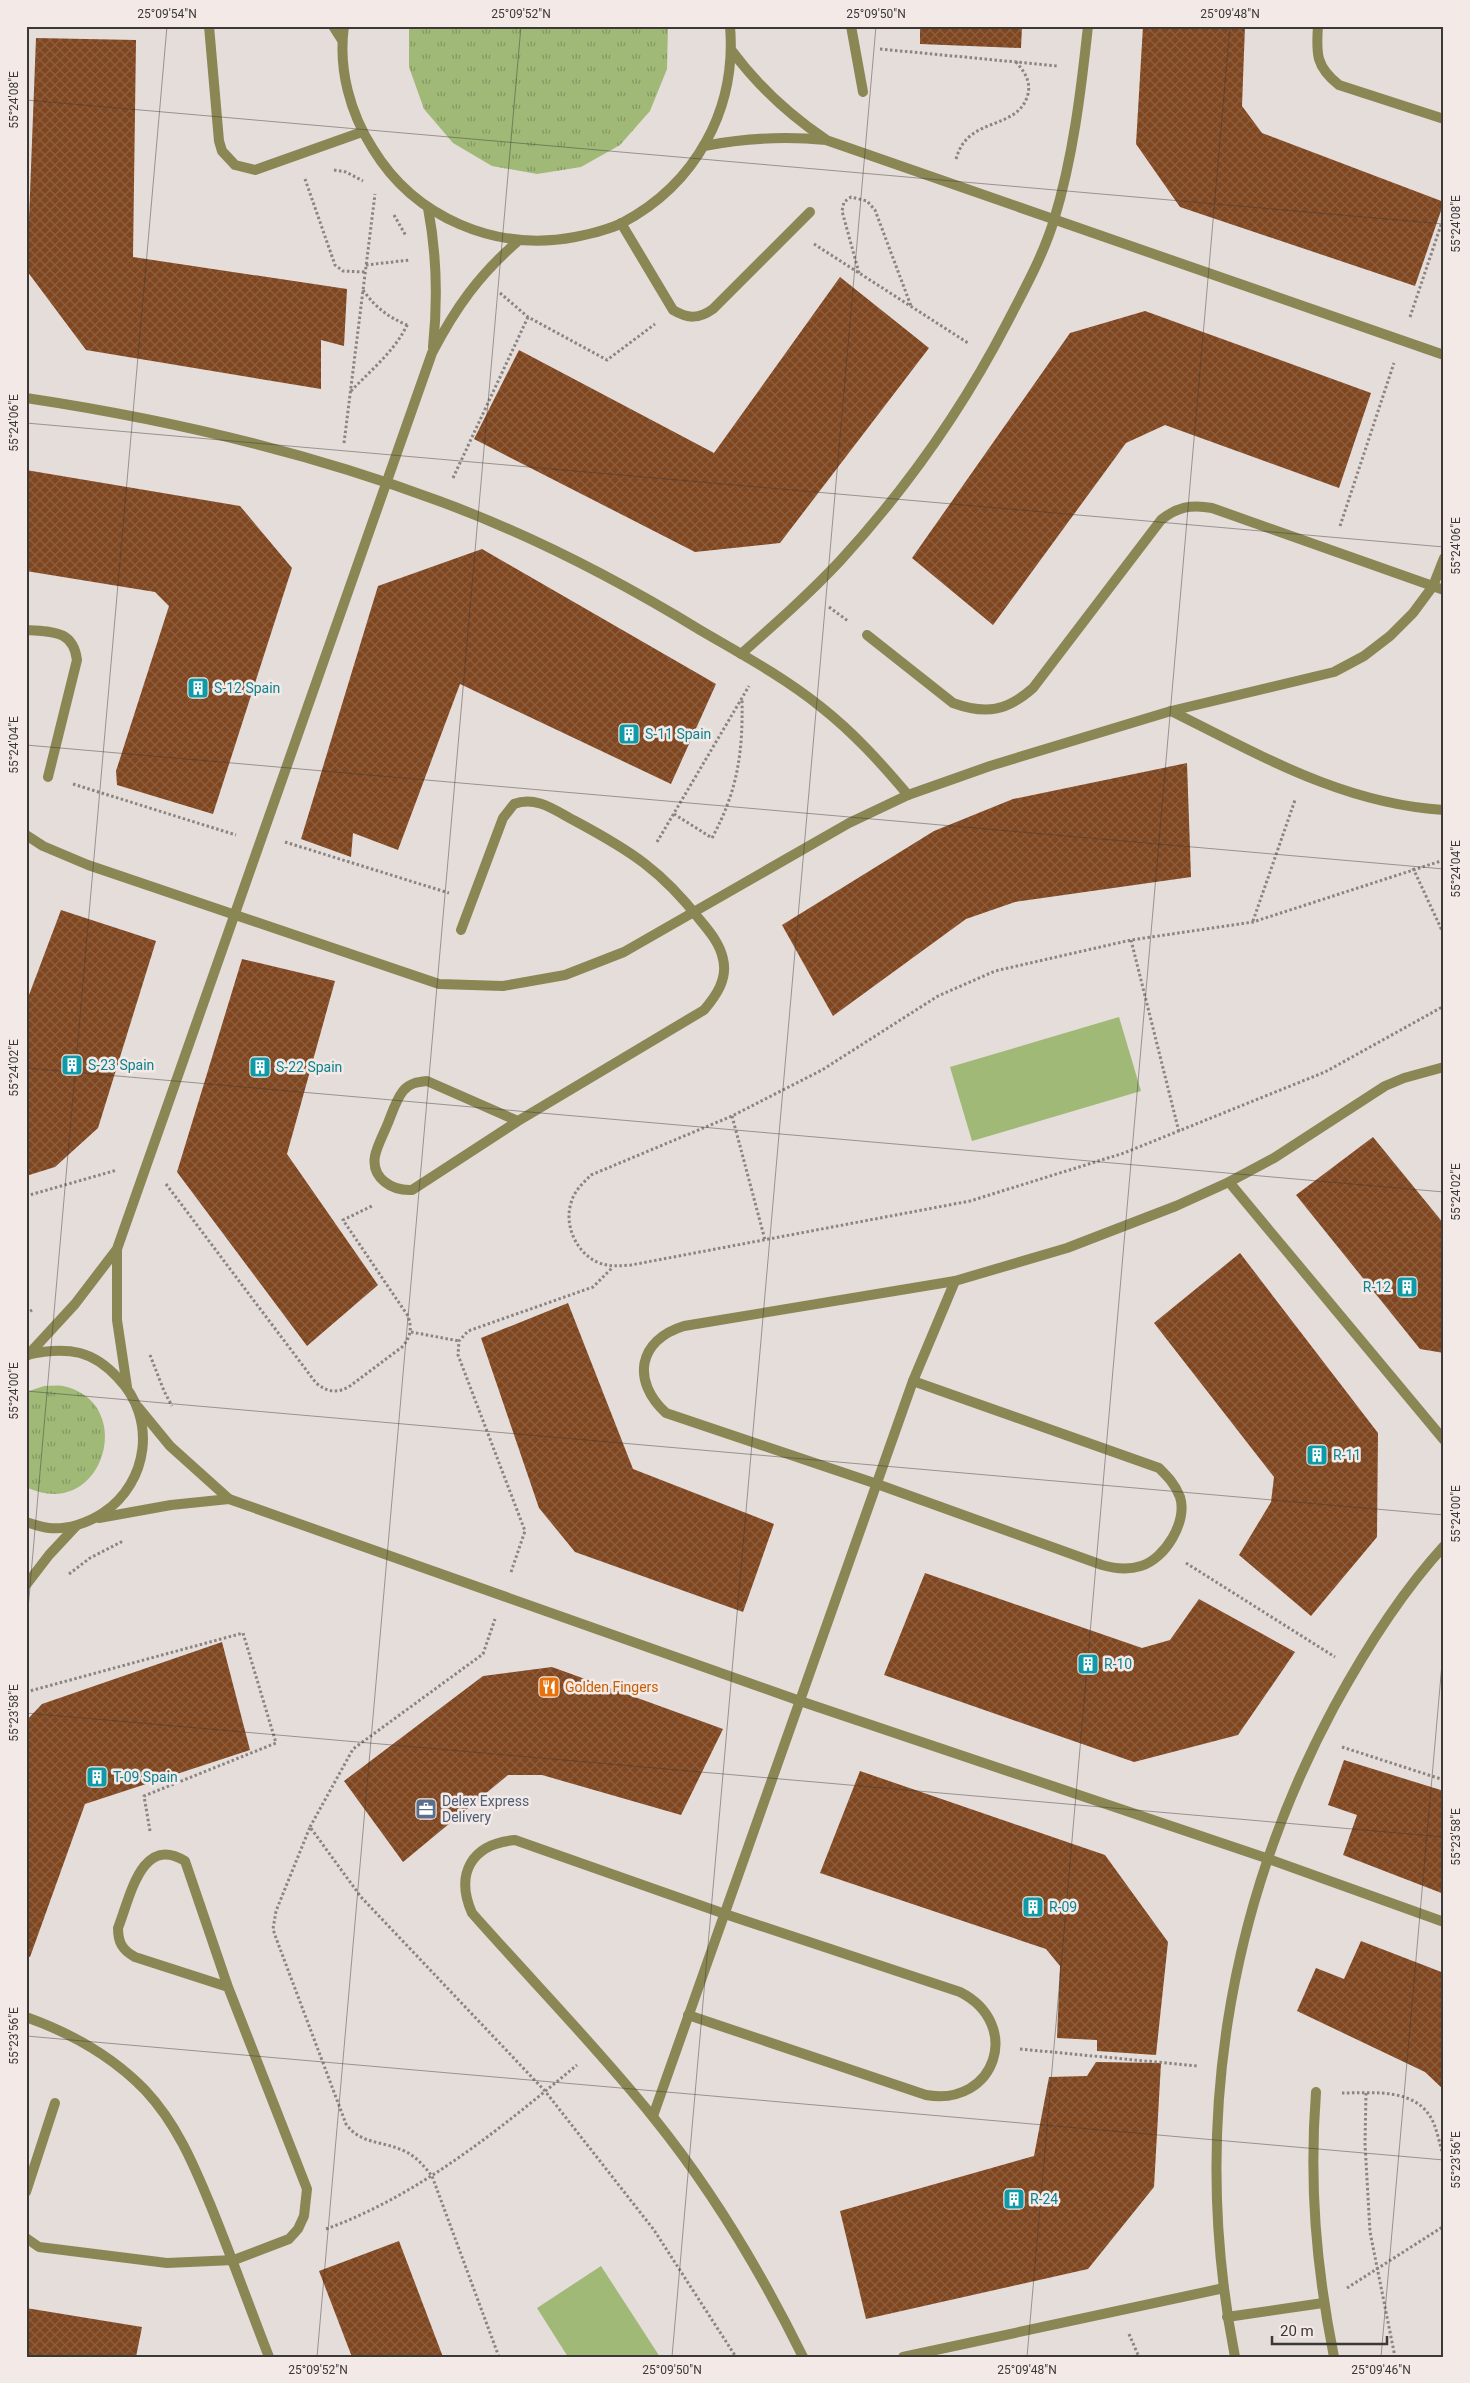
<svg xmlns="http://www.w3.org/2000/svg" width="1470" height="2383" viewBox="0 0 1470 2383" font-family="Roboto,sans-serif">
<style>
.grass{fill:url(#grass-tufts)}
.pitch{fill:#a0b977}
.building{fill:url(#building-cross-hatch)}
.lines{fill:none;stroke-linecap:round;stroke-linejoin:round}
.path{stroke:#8a8582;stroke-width:3;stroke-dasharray:2.5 2.5;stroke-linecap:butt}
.street{stroke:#8a8755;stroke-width:10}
.ticks{fill:none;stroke:#3b3836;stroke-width:1;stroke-opacity:0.45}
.labels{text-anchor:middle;stroke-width:5;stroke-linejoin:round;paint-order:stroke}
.culture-label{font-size:14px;fill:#0d838f;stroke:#f3eae7;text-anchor:start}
.food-label{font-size:14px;fill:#c56008;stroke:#f3eae7;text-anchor:start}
.service-label{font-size:14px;fill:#4e5e75;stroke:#f3eae7;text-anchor:start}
.neatline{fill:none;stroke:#3b3836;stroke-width:2}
.ticks-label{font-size:12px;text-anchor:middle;fill:#3b3836}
</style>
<defs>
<pattern id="grass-tufts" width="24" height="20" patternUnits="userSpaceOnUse" patternTransform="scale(1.25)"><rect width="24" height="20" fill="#a0b977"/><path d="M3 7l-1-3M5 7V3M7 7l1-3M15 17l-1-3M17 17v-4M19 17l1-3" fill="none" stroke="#849762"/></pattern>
<pattern id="building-cross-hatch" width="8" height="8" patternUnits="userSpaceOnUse" patternTransform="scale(1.25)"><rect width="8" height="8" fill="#7f461f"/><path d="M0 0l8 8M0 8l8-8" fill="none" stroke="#8d5f40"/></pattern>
</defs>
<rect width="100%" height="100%" fill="#e5ddda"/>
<g class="grass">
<path d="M409,26H668L667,69L650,111L620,145L581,167L537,174L492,166L453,143L424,109L409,67Z"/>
<path d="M44,1386C50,1386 57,1385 63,1386C139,1402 103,1524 26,1487V1392Z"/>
</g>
<g class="pitch">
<path d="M1119,1017L1141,1091L972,1141L950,1067Z"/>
<path d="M601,2266L660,2357H568L537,2308Z"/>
</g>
<g class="building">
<path d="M920,26H1022L1021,48L920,44Z"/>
<path d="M1143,26H1245L1242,106L1262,133L1444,202L1415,286L1180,207L1136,144Z"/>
<path d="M36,38L136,40L133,257L347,289L344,346L321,340V389L86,350L27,271Z"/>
<path d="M840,277L929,348L780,543L695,552L474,439L519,350L714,453Z"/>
<path d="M1145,311L1371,393L1339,488L1165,425L1126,443L993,625L912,558L1070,333Z"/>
<path d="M26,470L240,506L292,568L213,814L117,785L116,771L169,606L155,592L26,571Z"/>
<path d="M482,549L716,684L671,784L460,684L398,850L353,833L351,857L301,839L378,586Z"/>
<path d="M1187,763L1191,877L1015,902L966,919L833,1016L782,925L934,831L1013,799Z"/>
<path d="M61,910L156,941L98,1128L55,1167L26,1176V1003Z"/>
<path d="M242,959L335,981L287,1154L378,1285L307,1346L177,1172Z"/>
<path d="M1373,1137L1444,1224V1353L1420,1349L1296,1195Z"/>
<path d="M1240,1253L1378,1433L1377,1537L1311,1616L1239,1555L1271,1502L1274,1477L1154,1323Z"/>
<path d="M568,1303L633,1469L774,1524L743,1612L575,1552L539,1508L481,1338Z"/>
<path d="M925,1573L1142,1648L1170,1640L1199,1599L1295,1652L1238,1735L1134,1762L884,1675Z"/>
<path d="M222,1642L250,1750L85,1804L30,1957L26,1956V1721L42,1704Z"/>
<path d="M552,1667L723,1729L681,1815L542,1775H508L403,1862L344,1781L483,1676Z"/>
<path d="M1344,1760L1444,1791V1894L1343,1855L1357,1815L1328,1805Z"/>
<path d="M860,1771L1105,1855L1168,1942L1156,2055L1097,2051V2040L1057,2038L1060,1966L1046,1949L820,1873Z"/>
<path d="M1361,1941L1444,1973V2090L1425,2072L1297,2011L1316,1968L1344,1979Z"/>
<path d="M1096,2062L1161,2063L1154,2187L1088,2269L866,2319L840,2211L1034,2156L1049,2077L1087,2076Z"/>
<path d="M399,2241L443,2357H352L319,2271Z"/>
<path d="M26,2308L142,2327L136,2357H26Z"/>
</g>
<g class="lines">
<g class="path">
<path d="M880,49L1058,66"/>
<path d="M956,159C959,149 963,142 970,136C990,120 1021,122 1028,94C1031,81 1024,71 1016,62"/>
<path d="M334,170L346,172L363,181"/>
<path d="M305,179L335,265L343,271L365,272"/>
<path d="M394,215L406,236"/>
<path d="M814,244L968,343"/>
<path d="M366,265L410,260"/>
<path d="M859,273L842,211L844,202L851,197L867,201L875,210L911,306"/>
<path d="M363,290C375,307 388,317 407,325"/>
<path d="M500,293L528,317L607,360L655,324"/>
<path d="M1410,317L1444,216"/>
<path d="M351,391C371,370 396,350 408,323"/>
<path d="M344,443L375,194"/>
<path d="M453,478L528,317"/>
<path d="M1340,526L1394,363"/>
<path d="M829,607L848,621"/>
<path d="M73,784L236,835"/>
<path d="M674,814L712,838C738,790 743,752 742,699"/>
<path d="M285,842L449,893"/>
<path d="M657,842L749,686"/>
<path d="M1444,860L1253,922L1131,940L995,971L938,996L822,1070L732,1116L591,1175C583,1183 574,1191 571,1203C564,1225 576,1252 597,1262C608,1267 619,1266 631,1265L970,1201L1124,1153L1325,1072L1444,1006"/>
<path d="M1413,868L1444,935"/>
<path d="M1253,921L1295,800"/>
<path d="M1131,940L1179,1132"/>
<path d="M732,1116L765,1240"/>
<path d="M166,1184L316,1383C327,1392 337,1394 350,1386L402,1347C411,1337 412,1328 408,1316L343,1220L374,1205"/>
<path d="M26,1196L117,1170"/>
<path d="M26,1314L32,1310"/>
<path d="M411,1332L459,1341"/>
<path d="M150,1355L164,1391L172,1406"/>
<path d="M1186,1563L1335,1657"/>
<path d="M511,1572L525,1531L458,1355L459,1341L468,1331L593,1287L613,1267"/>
<path d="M69,1574L90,1558L123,1541"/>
<path d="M26,1692L243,1633L276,1743L144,1796L150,1831"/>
<path d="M1342,1747L1444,1780"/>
<path d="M310,1827L353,1749L483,1654L495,1619"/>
<path d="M1020,2049L1198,2066"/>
<path d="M1342,2093C1374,2093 1419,2087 1434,2124C1438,2134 1440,2146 1444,2157"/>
<path d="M1366,2093L1365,2144L1370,2232L1395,2357"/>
<path d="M326,2229C420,2195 501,2128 577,2065"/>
<path d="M1347,2288L1444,2226"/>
<path d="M1129,2334L1139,2357"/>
<path d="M499,2357L432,2176C424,2166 415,2155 402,2150C382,2141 360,2144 346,2124L276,1938L273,1929L276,1911L310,1827L361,1897L545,2091L654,2230L736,2357"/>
</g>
<g class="street">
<path d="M209,26L219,141L222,151L235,165L255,170L362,132"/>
<path d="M333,26L342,40"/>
<path d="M344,26C338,69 350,113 373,149C415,218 496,252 575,237C590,234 608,230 622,223C696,184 737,109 730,26"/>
<path d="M851,26L863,92"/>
<path d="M1318,26C1316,54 1316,67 1339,85L1444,119"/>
<path d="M732,51C758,86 788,114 825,139"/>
<path d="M704,146C745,138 784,136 826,140L1444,355"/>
<path d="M428,208C437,255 438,299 433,347"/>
<path d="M621,223L673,310C688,319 699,319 713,309L810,212"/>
<path d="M26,398C166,419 305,451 439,501C529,534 618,580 700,630C741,654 784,677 821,707C854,733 881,763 908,795"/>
<path d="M26,630C51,632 73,629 77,660L48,777"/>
<path d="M867,635L953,703C986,715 1007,711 1033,688L1161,520C1177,507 1191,504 1212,508L1444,590"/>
<path d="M741,654C775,624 809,594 840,561C906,489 962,410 1007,323C1024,290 1043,256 1054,220C1073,158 1081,91 1088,26"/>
<path d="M1171,711C1260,755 1343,804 1444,810"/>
<path d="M26,835L43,846L88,865L439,984L503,986L565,975L624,952L849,823L908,795L990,766L1171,711L1334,672L1364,656L1390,636L1413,613L1433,586L1444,558"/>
<path d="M461,930L503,818L514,804C537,795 557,812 577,822C631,851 662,871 700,920C710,932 720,944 723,959C728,979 716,996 704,1010L518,1121L412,1190C393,1191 371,1179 375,1156C377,1146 384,1133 388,1123C392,1113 396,1100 403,1091C409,1083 418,1082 427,1081L518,1121"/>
<path d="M1229,1182L1444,1440"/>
<path d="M117,1250V1320L127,1387"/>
<path d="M28,1355L75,1304L117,1249L432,353C456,307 479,275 518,241"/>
<path d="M913,1381L1159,1468C1168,1477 1175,1484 1180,1497C1188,1521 1165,1559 1141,1566C1128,1570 1116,1569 1102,1565L877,1484L666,1413C631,1381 638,1340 684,1326L955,1281L1067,1248L1176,1206L1229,1182L1274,1158L1385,1086L1404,1078L1444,1067"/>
<path d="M138,1407L170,1446L229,1499L800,1701L1266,1858L1444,1922"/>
<path d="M99,1518L171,1505L229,1499"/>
<path d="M26,1522C33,1524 41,1527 49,1528C67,1530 88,1523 103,1513C149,1482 157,1418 118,1378C108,1367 95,1357 80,1353C63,1349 44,1351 27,1355"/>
<path d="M26,1585L49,1555L76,1526"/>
<path d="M688,2015L926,2095C996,2107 1023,2024 960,1992L725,1914L515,1840C471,1844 455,1874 472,1913C532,1981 596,2046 653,2117C713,2191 761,2272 803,2357"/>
<path d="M26,2017C71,2033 111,2055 145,2090C176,2123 193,2163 210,2204C231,2255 249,2306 269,2357"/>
<path d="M1316,2092C1309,2184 1316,2267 1334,2357"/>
<path d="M653,2116L913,1381L955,1281"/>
<path d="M26,2192L55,2103"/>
<path d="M26,2238L39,2247L167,2263L234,2260L289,2239L298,2229L304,2216L307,2189L228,1987L185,1861C141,1834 130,1898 118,1928C118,1942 122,1950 135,1957L228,1987"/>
<path d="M1227,2317L1323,2303"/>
<path d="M903,2357L1224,2288"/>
<path d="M1235,2357C1191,2132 1226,1909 1334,1707C1365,1650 1400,1594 1444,1546"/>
</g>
</g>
<path class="ticks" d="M26,100L1444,224M26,423L1444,547M26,745L1444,869M26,1068L1444,1192M26,1391L1444,1515M26,1632L167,26M26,1713L1444,1837M26,2036L1444,2160M317,2357L521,26M672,2357L876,26M1027,2357L1230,26M1381,2357L1444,1641"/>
<defs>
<g id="building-square" transform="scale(1.125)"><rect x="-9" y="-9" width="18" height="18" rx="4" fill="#0f9aa8" stroke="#f3eae7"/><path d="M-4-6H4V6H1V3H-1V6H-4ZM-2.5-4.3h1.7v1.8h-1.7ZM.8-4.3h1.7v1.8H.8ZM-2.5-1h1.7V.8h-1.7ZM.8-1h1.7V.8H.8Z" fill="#fff"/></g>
<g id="restaurant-square" transform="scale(1.125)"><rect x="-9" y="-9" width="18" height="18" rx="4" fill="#e8710a" stroke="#f3eae7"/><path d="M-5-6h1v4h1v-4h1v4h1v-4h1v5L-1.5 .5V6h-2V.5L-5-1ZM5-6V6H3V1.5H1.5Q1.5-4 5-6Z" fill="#fff"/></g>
<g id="office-square" transform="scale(1.125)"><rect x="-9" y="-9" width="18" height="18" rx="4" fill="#5c6f8a" stroke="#f3eae7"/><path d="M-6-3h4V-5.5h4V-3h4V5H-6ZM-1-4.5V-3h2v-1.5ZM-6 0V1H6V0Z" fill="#fff"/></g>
</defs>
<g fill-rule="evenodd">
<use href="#building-square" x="198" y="688"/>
<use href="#building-square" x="629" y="734"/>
<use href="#building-square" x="72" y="1065"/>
<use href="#building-square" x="260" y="1067"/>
<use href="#building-square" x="1407" y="1287"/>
<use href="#building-square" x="1317" y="1455"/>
<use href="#building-square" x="1088" y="1664"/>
<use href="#restaurant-square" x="549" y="1687"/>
<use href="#building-square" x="97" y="1777"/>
<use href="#office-square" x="426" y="1809"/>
<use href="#building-square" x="1033" y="1907"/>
<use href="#building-square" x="1014" y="2199"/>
</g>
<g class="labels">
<g class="culture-label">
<text x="214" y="693">S-12 Spain</text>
<text x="645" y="739">S-11 Spain</text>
<text x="88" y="1070">S-23 Spain</text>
<text x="276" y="1072">S-22 Spain</text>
<text x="1391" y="1292" text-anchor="end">R-12</text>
<text x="1333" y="1460">R-11</text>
<text x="1104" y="1669">R-10</text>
<text x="113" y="1782">T-09 Spain</text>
<text x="1049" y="1912">R-09</text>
<text x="1030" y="2204">R-24</text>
</g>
<g class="food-label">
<text x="565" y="1692">Golden Fingers</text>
</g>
<g class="service-label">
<text x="442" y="1806">Delex Express<tspan x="442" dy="16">Delivery</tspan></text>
</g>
</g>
<rect width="1470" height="2383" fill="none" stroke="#f3eae7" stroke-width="55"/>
<path d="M1272 2336v8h115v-8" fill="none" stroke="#3b3836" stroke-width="2.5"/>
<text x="1280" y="2336" font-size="15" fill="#3b3836" stroke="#f3eae7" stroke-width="4" paint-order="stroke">20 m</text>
<rect x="28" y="28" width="1414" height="2328" class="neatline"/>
<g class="ticks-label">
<text x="167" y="18">25°09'54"N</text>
<text x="521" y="18">25°09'52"N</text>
<text x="876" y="18">25°09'50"N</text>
<text x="1230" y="18">25°09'48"N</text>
<text transform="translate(14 100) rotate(-90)" y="4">55°24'08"E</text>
<text transform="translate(1456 224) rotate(-90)" y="4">55°24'08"E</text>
<text transform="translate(14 423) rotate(-90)" y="4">55°24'06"E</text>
<text transform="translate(1456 546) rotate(-90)" y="4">55°24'06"E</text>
<text transform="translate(14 745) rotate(-90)" y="4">55°24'04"E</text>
<text transform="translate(1456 869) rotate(-90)" y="4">55°24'04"E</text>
<text transform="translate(14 1068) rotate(-90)" y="4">55°24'02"E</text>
<text transform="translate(1456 1192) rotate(-90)" y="4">55°24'02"E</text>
<text transform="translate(14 1391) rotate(-90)" y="4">55°24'00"E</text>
<text transform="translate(1456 1514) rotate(-90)" y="4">55°24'00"E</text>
<text transform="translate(14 1713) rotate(-90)" y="4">55°23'58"E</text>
<text transform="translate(1456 1837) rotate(-90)" y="4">55°23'58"E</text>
<text transform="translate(14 2036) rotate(-90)" y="4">55°23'56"E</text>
<text transform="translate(1456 2160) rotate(-90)" y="4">55°23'56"E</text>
<text x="318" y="2374">25°09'52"N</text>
<text x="672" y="2374">25°09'50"N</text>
<text x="1027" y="2374">25°09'48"N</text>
<text x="1381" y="2374">25°09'46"N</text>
</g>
</svg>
